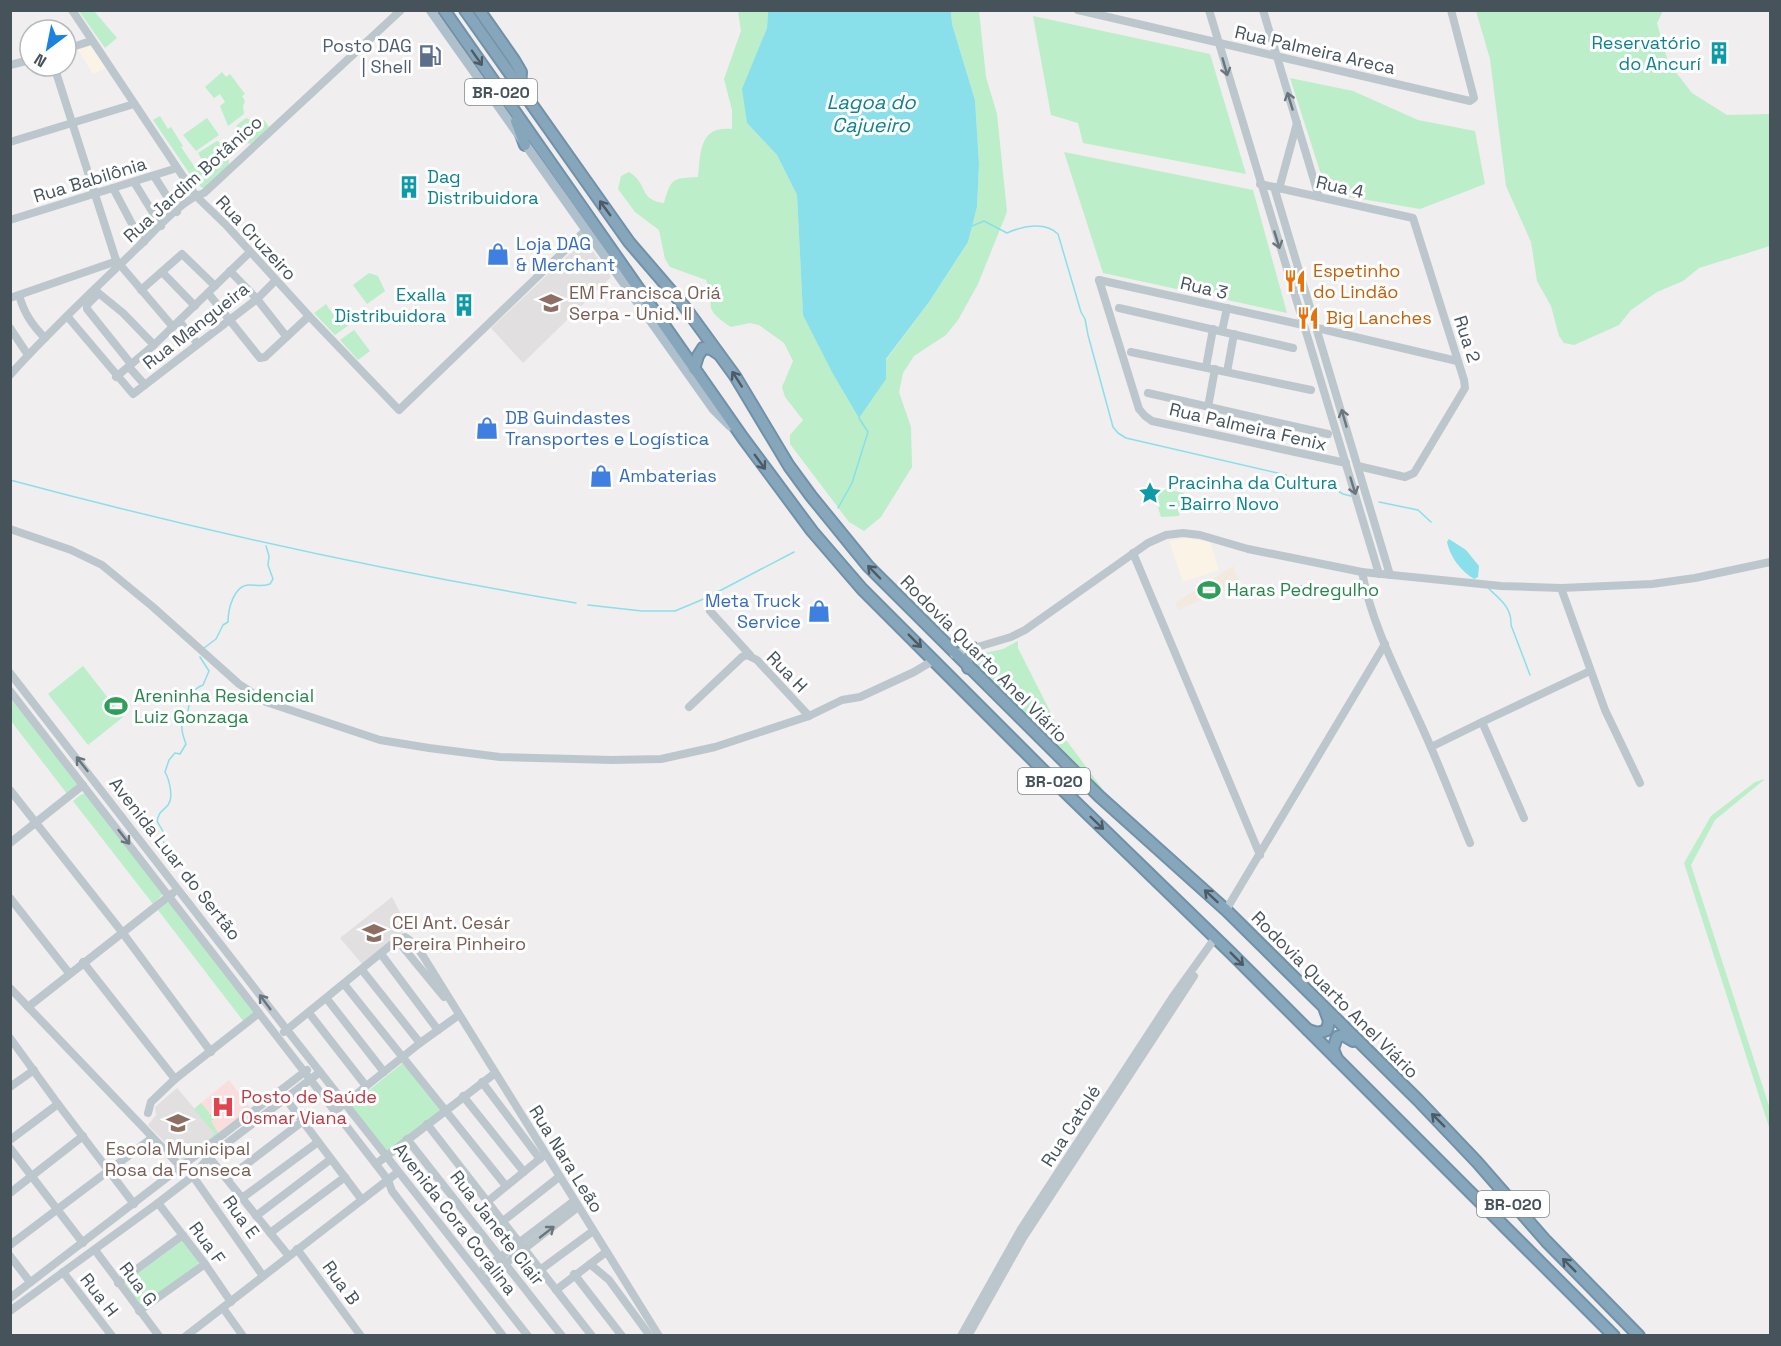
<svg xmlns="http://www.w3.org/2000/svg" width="1781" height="1346" viewBox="0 0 1781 1346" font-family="'Space Grotesk',sans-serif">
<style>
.commercial{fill:#fbf3e6}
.education{fill:#e1dfe0}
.medical{fill:#fadede}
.green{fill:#bceeca}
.sand{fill:#f2eade}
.water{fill:#89e0ea}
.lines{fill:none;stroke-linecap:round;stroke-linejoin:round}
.stream{stroke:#89e0ea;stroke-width:1.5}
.highway-casing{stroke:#7191a8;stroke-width:14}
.minor{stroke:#bcc7cd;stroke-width:8}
.major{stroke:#adc0cc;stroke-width:9}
.highway{stroke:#86a6bc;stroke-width:10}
.oneway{stroke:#4c5b65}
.oneway2{stroke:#69767d}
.labels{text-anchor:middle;stroke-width:6;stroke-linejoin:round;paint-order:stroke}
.shield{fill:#fff;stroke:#7e878c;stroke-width:1.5}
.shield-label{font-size:16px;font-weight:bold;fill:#46535b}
.culture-label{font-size:18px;fill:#0d838f;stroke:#fff;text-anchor:end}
.service-label{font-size:18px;fill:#4e5e75;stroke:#fff;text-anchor:end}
.street-label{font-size:18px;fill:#46535b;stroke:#fff}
.shop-label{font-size:18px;fill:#366cbe;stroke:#fff;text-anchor:start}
.food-label{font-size:18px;fill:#c56008;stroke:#fff;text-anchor:start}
.education-label{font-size:18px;fill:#785e54;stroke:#fff;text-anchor:start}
.leisure-label{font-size:18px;fill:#27864d;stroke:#fff;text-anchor:start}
.health-label{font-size:18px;fill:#be3a42;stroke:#fff;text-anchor:start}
.water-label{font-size:20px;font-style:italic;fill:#0e8190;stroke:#fff}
</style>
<rect width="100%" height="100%" fill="#f0eeee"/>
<g class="commercial">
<path d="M91,43L106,68L93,74L77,48Z"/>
<path d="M1185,538L1210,542L1219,570L1183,582L1169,541Z"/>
</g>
<g class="education">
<path d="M583,241H586L611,277L523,363L491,328Z"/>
<path d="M392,897L408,928L363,965L340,938Z"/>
<path d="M177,1088L217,1135L183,1161L148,1125L156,1115L155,1107Z"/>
</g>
<path class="medical" d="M229,1080L251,1109L217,1135L194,1109Z"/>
<g class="green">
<path d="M79,11H94L117,38L105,48Z"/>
<path d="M738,11H768L767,28L743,89L747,123L777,155L797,195L803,315L886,379V360L929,302L968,242L977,207L979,164L975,100L952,24L951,11H979L986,77L997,114L1007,212L978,284L958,320L946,335L914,356L903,373L899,392L911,427L912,467L881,517L864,531L849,522L790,444V435L803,420L785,397L782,387L793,361L784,343L759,325L750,323L731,327C697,305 719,306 706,280L670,267L665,259L659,230L635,212L618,189L621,176L629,172C649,184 638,200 664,203C671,178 673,178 698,177C701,151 699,126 732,129V110L724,79L741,31Z"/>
<path d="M1476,11H1663L1657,23L1668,62L1692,93L1727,115L1770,114V246L1699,268L1683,281L1657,292L1631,310L1619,325L1574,345L1564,343L1559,336L1551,306L1537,281L1531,242L1506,186L1490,59Z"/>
<path d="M1033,16L1210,54L1246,174L1083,143L1078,123L1051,115Z"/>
<path d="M222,72L226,77L230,74L245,94L242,96L245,101L243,106L244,114L228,126L220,106L225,102L220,94L214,98L205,87Z"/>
<path d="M1290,78L1353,91L1418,120L1475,131L1485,184L1420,209L1327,193Z"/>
<path d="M160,116L168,129L171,127L183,146L181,147L196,169L200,166L202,160L198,153L217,141L225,145L222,148L229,160V165L204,189L196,183L153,120Z"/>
<path d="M207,118L219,135L196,151L183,135Z"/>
<path d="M246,118L257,123L264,120L269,127L251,144L231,140L240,131L236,126Z"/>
<path d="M1064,152L1253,190L1287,313L1103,273Z"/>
<path d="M369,273L378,276L385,291L367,304L353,285Z"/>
<path d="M326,304L341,326L350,320L341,307L353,322L335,335L314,313Z"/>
<path d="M354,330L370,351L358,360L340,340Z"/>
<path d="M1154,487L1184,493L1179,516L1161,517L1153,490Z"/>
<path d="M1018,641V648L1061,733L1115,806L971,664L975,655L1003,649Z"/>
<path d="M83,666L123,717L88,745L48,694Z"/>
<path d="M10,698L78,784L68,795L11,721Z"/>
<path d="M1765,779L1715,820L1691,865L1770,1109V1130L1684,863L1711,816L1755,782Z"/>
<path d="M82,794H85L164,893L153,904L73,801Z"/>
<path d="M167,903H171L256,1013L244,1022L158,910Z"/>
<path d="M404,1062L442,1110L386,1152L352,1107V1104Z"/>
<path d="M201,1103L214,1119L211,1121L219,1134L183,1161L168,1145L172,1143L184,1158L215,1134L194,1109Z"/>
<path d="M183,1240L199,1261L198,1264L141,1306L125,1283Z"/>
</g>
<path class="sand" d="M1233,566L1240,584L1178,610L1175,603Z"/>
<g class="water">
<path d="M768,11H951L952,24L975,100L979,164L977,207L968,242L929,302L886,359V379L859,418L832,372L803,315L797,195L777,155L747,123L742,89L767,28Z"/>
<path d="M1449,539L1466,550L1479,566L1478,577L1474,579C1461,571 1450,557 1447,542Z"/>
</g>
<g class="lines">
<g class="stream">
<path d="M972,226L984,221L1007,233C1023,226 1045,221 1058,234L1081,312L1085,319L1088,335L1113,427L1118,433L1126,438L1286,475"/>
<path d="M1295,477L1328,485L1343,494L1351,496"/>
<path d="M10,480C197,530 385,571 576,603"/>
<path d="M1379,502L1418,510L1431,522"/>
<path d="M838,508L852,483L868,432L859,418"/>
<path d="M1489,589C1500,599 1512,608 1511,625L1530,675"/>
<path d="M588,605L642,611H675L706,598L794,552"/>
<path d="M204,648L216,639L223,625L228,622C228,609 234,585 249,585C257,585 261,587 270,584L273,579L268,565L269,556L266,546"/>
<path d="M164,843L162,839L165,835L157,821C160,810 161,813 168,805C174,797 169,779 165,772L169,760L175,753L180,754L186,744C184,738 181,732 182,725C182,720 187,717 188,712C189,702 191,689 203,685L209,671L200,657"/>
</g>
<g class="highway-casing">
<g id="highway">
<path d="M444,10L743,438L812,531L862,589L1064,791L1231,953L1614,1336"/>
<path d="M465,10L629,242L684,306L735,376L789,466L811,496L868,566L1099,796L1226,910L1418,1100L1477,1162L1546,1241L1639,1336"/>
<path d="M479,10L514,60L521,72L520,88"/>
<path d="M516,121L525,145"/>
<path d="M694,369L698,356L703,348L711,349L717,353"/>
<path d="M968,668L967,660L973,648"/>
<path d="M1308,1030L1318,1033L1327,1030L1329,1021L1325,1010"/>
<path d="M1337,1059L1333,1049L1337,1037L1343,1035L1353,1041"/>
</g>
</g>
<g class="minor">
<path d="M72,10L196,196L227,226L309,316L399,410L586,230"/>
<path d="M1078,10L1470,101L1474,98L1451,10"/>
<path d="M1209,10L1379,574"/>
<path d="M1263,10L1319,197"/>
<path d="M66,49L91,41"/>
<path d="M10,65L30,60"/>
<path d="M54,66L116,260L173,327"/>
<path d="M10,142L134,104"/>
<path d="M154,176L177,212"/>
<path d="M134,182L161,226"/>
<path d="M1260,184L1413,218L1464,380L1465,388L1414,473L1405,477L1358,466"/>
<path d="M1274,187L1390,575"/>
<path d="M113,188L132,224L144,242"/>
<path d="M1279,189L1297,123"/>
<path d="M10,220L177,168"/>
<path d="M230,271L257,299L286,336"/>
<path d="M162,272L195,306"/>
<path d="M1099,280L1139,409L1145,416L1152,421L1346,463"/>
<path d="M1099,280L1303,325"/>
<path d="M141,290L182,254L215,286"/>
<path d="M96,291L123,313L154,345"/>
<path d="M208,293L260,358L265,357L309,316"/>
<path d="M98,294L87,305V309L131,364"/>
<path d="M19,295C24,313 32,325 45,338"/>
<path d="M10,298L117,261"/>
<path d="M1119,308L1293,348"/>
<path d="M67,316L133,394L257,299L276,280"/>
<path d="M179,321L197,343"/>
<path d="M10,328L28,355"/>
<path d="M1317,328L1457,361"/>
<path d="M1222,331L1227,308"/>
<path d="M1131,352L1311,390"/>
<path d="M129,367L145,385"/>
<path d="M1206,367L1213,329"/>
<path d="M1227,372L1234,334"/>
<path d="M10,375C50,330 94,290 137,248C154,232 182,199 204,193L401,10"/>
<path d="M116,377L154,345L250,252"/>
<path d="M1148,393L1328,434"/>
<path d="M1208,407L1215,369"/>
<path d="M10,529L71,550L102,565L153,607L239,684L266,702L380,740L429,748L500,757L612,760L661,759L715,747L809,716L842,700L860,697L914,672L934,660"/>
<path d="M1133,553L1260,855"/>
<path d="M1362,572C1372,626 1399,676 1421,725C1439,764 1454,804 1470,843"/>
<path d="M1561,588L1605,710L1640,783"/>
<path d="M1301,589L1366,595"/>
<path d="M710,611L750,655"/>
<path d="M954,654L1011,637L1025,630L1148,543L1166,535L1183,533L1200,535L1248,549L1362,572L1501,586L1561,588L1652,584L1695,578L1770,562"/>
<path d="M10,673L287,1030L528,1336"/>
<path d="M10,691L388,1180L392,1191L503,1336"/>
<path d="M689,707L742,657L747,655L757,660L809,716"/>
<path d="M1482,722L1590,671"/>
<path d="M1431,747L1482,722L1524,818"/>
<path d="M10,790L122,932L211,1052"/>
<path d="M10,843L83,785"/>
<path d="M10,898L69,973"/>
<path d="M1226,910L1385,644"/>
<path d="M397,940L444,997"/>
<path d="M381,954L438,1030"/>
<path d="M83,962L175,1079"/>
<path d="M362,970L420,1043"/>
<path d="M344,984L506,1186"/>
<path d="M10,988L182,1168"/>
<path d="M327,999L384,1072"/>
<path d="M28,1007L173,893"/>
<path d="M309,1013L366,1086"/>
<path d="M284,1032L397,940L405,937L415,944L423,956L659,1336"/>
<path d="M10,1038L58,1104L134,1204"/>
<path d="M482,1082L540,1159"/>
<path d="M10,1087L34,1070"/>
<path d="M463,1096L524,1172"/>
<path d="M286,1099L362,1200"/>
<path d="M334,1112L420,1043L459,1015"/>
<path d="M148,1113L151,1102L175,1079L259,1013"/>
<path d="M427,1124L592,1336"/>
<path d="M407,1139L562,1336"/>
<path d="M10,1140L58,1104"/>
<path d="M10,1148L83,1243"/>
<path d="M209,1157L288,1255"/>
<path d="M376,1164L494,1074"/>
<path d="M185,1165L263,1276"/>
<path d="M227,1179L303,1121"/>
<path d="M10,1193L83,1136"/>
<path d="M242,1198L318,1142"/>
<path d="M487,1202L542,1157"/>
<path d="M158,1203L205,1264L231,1302"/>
<path d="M256,1216L331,1159"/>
<path d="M503,1221L559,1177"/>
<path d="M270,1233L345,1177"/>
<path d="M10,1245L152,1138"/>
<path d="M297,1249L361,1336"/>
<path d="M95,1250L159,1336"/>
<path d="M10,1256L30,1282"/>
<path d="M590,1264L609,1280L650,1336"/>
<path d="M540,1270L593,1231"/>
<path d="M63,1272L112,1336"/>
<path d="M479,1273L574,1201"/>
<path d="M574,1274L622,1336"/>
<path d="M484,1280L578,1207"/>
<path d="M118,1283L183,1235"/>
<path d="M556,1290L606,1252"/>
<path d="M10,1298L307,1070"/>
<path d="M223,1308L243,1336"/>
<path d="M10,1311L158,1203L193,1176L209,1157L320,1072"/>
<path d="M139,1311L205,1264"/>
<path d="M186,1336L398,1172"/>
<path d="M961,1336L1021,1229L1174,995L1215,938"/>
<path d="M968,1336L1023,1238L1194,976"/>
</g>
<path class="major" d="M430,10L713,409L730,426"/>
<use href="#highway" class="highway"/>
</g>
<defs><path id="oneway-shaft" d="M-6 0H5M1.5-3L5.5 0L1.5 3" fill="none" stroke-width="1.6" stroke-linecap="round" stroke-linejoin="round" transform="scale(1.5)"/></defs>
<g class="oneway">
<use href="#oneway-shaft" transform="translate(477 58) rotate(55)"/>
<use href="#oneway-shaft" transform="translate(605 208) rotate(-126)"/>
<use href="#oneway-shaft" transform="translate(737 379) rotate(-123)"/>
<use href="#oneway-shaft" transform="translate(760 462) rotate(54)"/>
<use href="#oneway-shaft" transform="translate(874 572) rotate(-134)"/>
<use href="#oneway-shaft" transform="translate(915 641) rotate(45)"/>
<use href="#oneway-shaft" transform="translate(1097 823) rotate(44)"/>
<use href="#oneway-shaft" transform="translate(1211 896) rotate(-137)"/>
<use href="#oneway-shaft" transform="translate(1237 959) rotate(45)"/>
<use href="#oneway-shaft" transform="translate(1438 1120) rotate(-135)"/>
<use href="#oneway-shaft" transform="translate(1569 1265) rotate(-135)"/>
</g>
<g class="oneway2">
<use href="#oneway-shaft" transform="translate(1225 67) rotate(74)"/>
<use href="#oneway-shaft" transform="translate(1290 101) rotate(-107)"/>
<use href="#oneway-shaft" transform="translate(1277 240) rotate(73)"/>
<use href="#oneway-shaft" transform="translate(1344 418) rotate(-106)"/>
<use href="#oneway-shaft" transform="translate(1353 486) rotate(73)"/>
<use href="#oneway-shaft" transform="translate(82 764) rotate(-128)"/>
<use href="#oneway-shaft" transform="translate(124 837) rotate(52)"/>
<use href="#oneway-shaft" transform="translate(265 1002) rotate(-127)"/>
<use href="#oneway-shaft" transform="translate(547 1232) rotate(-38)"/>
</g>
<defs>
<g id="building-bare" transform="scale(1.8)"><path d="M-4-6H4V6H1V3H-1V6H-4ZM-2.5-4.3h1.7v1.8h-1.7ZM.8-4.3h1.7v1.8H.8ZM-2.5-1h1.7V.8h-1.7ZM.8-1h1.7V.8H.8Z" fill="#0f9aa8" stroke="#fff" stroke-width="2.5" paint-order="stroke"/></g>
<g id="fuel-bare" transform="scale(1.8)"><path d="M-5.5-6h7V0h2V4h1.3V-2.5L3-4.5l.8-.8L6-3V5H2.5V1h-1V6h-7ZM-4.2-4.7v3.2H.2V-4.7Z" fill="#5c6f8a" stroke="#fff" stroke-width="2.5" paint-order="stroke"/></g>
<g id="shop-bare" transform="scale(1.8)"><path d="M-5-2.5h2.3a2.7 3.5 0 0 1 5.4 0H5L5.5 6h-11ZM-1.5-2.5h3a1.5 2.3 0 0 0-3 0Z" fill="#3f7fe0" stroke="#fff" stroke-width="2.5" paint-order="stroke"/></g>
<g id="restaurant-bare" transform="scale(1.8)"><path d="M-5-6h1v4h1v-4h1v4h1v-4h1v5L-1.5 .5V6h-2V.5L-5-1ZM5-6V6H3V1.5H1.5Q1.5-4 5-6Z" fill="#e8710a" stroke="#fff" stroke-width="2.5" paint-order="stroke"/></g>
<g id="school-bare" transform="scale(1.8)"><path d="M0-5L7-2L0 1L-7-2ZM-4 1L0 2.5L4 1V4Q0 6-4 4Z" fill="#8d6e63" stroke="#fff" stroke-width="2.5" paint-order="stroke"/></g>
<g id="sight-bare" transform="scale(1.8)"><path d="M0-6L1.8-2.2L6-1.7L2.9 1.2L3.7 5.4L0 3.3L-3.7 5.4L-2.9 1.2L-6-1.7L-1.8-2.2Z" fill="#0f9aa8" stroke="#fff" stroke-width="2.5" paint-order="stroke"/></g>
<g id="stadium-bare" transform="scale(1.8)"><path d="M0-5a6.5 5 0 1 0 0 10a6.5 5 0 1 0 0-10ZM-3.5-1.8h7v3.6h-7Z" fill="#2e9e5b" stroke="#fff" stroke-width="2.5" paint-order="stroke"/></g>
<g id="hospital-bare" transform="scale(1.8)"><path d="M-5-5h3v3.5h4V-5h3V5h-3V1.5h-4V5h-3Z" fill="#e0444e" stroke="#fff" stroke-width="2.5" paint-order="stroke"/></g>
</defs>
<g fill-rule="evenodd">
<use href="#building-bare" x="1719" y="53"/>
<use href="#fuel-bare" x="430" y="56"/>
<use href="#building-bare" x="409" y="187"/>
<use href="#shop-bare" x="498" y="254"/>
<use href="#restaurant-bare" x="1295" y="281"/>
<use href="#school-bare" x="551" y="303"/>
<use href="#building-bare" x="464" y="305"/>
<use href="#restaurant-bare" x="1308" y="318"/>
<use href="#shop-bare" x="487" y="428"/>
<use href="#shop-bare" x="601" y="476"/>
<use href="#sight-bare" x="1150" y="493"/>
<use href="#stadium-bare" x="1209" y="590"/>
<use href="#shop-bare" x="819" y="611"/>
<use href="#stadium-bare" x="116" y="706"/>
<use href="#school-bare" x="374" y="933"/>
<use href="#hospital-bare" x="223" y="1107"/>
<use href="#school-bare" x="178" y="1123"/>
</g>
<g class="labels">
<g class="shield">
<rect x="465" y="79" width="72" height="26" rx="4.5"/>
<rect x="1018" y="768" width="72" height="26" rx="4.5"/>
<rect x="1477" y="1191" width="72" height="26" rx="4.5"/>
</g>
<g class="shield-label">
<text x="501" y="98">BR-020</text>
<text x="1054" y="787">BR-020</text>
<text x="1513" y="1210">BR-020</text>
</g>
<g class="culture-label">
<text x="1701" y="49">Reservatório<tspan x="1701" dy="21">do Ancurí</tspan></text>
<text x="427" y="183" text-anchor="start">Dag<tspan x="427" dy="21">Distribuidora</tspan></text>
<text x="446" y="301">Exalla<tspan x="446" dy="21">Distribuidora</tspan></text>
<text x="1168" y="489" text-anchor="start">Pracinha da Cultura<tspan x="1168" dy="21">- Bairro Novo</tspan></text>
</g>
<g class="service-label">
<text x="412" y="52">Posto DAG<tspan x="412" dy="21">| Shell</tspan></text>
</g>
<g class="street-label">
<text transform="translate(1315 50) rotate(13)" y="6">Rua Palmeira Areca</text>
<text transform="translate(193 179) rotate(-42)" y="6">Rua Jardim Botânico</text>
<text transform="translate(90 180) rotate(-17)" y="6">Rua Babilônia</text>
<text transform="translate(1340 187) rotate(13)" y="6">Rua 4</text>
<text transform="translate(256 238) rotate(47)" y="6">Rua Cruzeiro</text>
<text transform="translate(1204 288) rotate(13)" y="6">Rua 3</text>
<text transform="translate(196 326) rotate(-38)" y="6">Rua Mangueira</text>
<text transform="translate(1467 339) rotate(72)" y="6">Rua 2</text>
<text transform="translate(1248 427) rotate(13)" y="6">Rua Palmeira Fenix</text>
<text transform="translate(984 659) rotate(45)" y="6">Rodovia Quarto Anel Viário</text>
<text transform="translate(787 672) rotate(46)" y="6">Rua H</text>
<text transform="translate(175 859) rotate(52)" y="6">Avenida Luar do Sertão</text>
<text transform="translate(1335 995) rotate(45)" y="6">Rodovia Quarto Anel Viário</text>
<text transform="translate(1071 1126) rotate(-57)" y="6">Rua Catolé</text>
<text transform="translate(566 1159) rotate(58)" y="6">Rua Nara Leão</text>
<text transform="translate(241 1217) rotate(54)" y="6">Rua E</text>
<text transform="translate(455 1219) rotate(52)" y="6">Avenida Cora Coralina</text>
<text transform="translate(497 1228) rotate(52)" y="6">Rua Janete Clair</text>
<text transform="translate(207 1243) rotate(54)" y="6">Rua F</text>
<text transform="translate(341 1283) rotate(54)" y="6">Rua B</text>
<text transform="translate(138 1284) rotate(53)" y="6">Rua G</text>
<text transform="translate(99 1295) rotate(52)" y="6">Rua H</text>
</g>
<g class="shop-label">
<text x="516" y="250">Loja DAG<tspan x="516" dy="21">&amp; Merchant</tspan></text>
<text x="505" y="424">DB Guindastes<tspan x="505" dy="21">Transportes e Logística</tspan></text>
<text x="619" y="482">Ambaterias</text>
<text x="801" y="607" text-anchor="end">Meta Truck<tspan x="801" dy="21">Service</tspan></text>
</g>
<g class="food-label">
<text x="1313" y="277">Espetinho<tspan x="1313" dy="21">do Lindão</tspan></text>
<text x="1326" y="324">Big Lanches</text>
</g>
<g class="education-label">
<text x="569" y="299">EM Francisca Oriá<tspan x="569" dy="21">Serpa - Unid. II</tspan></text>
<text x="392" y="929">CEI Ant. Cesár<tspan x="392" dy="21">Pereira Pinheiro</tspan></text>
<text x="178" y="1155" text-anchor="middle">Escola Municipal<tspan x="178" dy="21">Rosa da Fonseca</tspan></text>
</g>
<g class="leisure-label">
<text x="1227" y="596">Haras Pedregulho</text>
<text x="134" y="702">Areninha Residencial<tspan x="134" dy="21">Luiz Gonzaga</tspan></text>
</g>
<g class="health-label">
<text x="241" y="1103">Posto de Saúde<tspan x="241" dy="21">Osmar Viana</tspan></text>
</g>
<g class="water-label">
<text x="871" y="109">Lagoa do<tspan x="871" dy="23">Cajueiro</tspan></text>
</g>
</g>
<rect width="1781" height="1346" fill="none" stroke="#46535b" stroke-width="24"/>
<g transform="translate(48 48) rotate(212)"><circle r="28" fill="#ffffff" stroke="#b5babd" stroke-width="1.5"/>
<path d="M0-4.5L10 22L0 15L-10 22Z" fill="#1b83dd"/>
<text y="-9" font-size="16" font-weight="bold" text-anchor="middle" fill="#46535b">N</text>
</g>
</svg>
